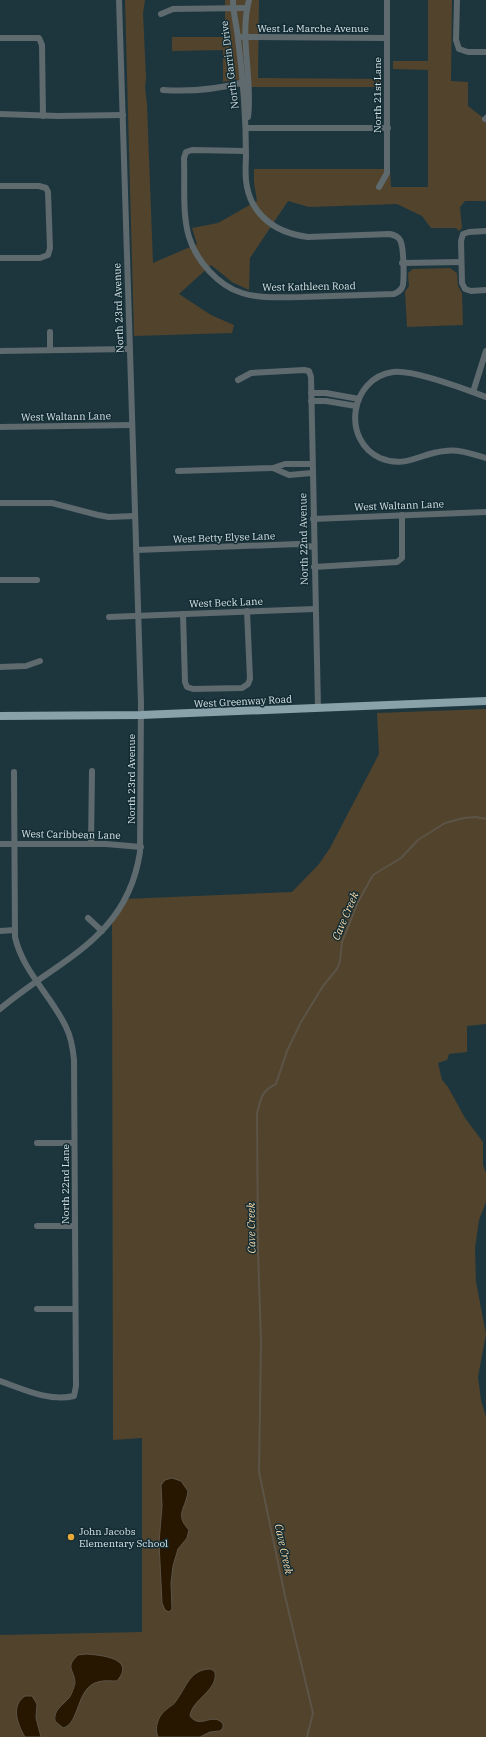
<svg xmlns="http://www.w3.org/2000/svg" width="486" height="1737" viewBox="0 0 486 1737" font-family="'IBM Plex Serif',serif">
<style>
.green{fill:#52432c}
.water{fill:#271700;stroke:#5c5446}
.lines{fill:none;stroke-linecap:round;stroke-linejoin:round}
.stream{stroke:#5c5446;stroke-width:2}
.minor{stroke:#5e6a6e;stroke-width:6}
.major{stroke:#89a1a8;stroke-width:8}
.poi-dot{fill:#eaaa38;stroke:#132c33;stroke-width:1.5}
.labels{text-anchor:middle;stroke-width:3;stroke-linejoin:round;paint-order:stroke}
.street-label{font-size:10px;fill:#d6e4e9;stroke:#132c33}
.poi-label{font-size:10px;fill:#d6e4e9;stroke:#132c33;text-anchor:start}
.water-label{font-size:11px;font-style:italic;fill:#fadaaa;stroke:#132c33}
</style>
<rect width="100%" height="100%" fill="#1d363e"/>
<g class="green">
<path d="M125,0H145L143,13L146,78L145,87L147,105L153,263L197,244L192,228L218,223L257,201L254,182V169H390L391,187H428V70L393,69V61H428V0H452L451,81L468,82V106L486,120V201H465L460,207L462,228L459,231L456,228H431L422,216L397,204L309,207L288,201L250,258L249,290L232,282L211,265L179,294L211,315L234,325L232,333L134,336Z"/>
<path d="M225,0H259L258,78L382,79V87H237V79L223,82V50L172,51V37H225Z"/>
<path d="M450,268L457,273L458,286L462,293L463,325L407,327L405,292L409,286L408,273L413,269Z"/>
<path d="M486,709V1024L467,1026V1052L449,1054L447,1060L438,1063L442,1080L448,1087L465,1118L483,1142V1165L486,1173V1202L479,1220L475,1248L476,1282L486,1334L478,1377L481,1400L486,1417V1737H0V1635L142,1632V1438L113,1440L112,920L125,899L292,892L319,864L330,848L379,754L377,713Z"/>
</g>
<g class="water">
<path d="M172,1478L181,1481L188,1491C186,1509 174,1514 189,1530L187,1538L178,1549L173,1566L171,1583L172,1609L169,1612L165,1610L162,1603L159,1543L162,1506L161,1485L165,1480Z"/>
<path d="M86,1654C100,1655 137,1658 117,1681C111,1681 104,1680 98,1682C76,1687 80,1724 63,1728L55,1721C53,1710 63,1705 69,1698C72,1694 74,1687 75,1683C75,1670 64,1668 78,1655Z"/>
<path d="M211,1669L215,1672C218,1691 192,1699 190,1716C200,1730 213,1711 223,1724V1728L220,1731L210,1732L200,1737H158C154,1728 158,1715 167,1709C170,1706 174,1705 176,1701C187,1686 190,1669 211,1669Z"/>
<path d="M25,1696H32L37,1704L36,1718L41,1737H25C18,1725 10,1706 25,1696Z"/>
</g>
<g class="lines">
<path class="stream" d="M307,1737L313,1713L285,1596L259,1472L261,1341L258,1251L257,1114C261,1098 261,1091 276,1084L287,1051L301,1022L323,986L337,969L340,961L342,942L358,902L373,875L401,858L418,840L445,823L464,818L476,817L486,819"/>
<g class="minor">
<path d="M233,0C233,14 237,26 238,39C243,78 246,118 246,157C245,174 245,189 253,204C265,225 285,234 308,237L390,234C394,235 398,236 400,240C404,246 404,277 403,285C402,290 398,292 394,294C363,295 333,296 302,297C282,297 261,299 242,293C218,286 196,260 189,237C182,214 185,183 184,158L186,152L192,150L246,151"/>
<path d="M457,0L456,40L459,49L468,52H486"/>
<path d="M161,14L173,9L246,8"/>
<path d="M238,37L387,38"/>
<path d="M0,38H39L42,45L43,116"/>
<path d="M163,90C191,92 218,89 245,82"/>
<path d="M0,114L58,116L123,115"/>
<path d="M248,117C253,79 239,38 249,0"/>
<path d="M485,119L486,118"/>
<path d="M246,128H388"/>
<path d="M0,186H39L46,188L48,192L50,248L48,255L40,258H0"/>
<path d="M379,187L387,173V0"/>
<path d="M486,231L469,232L463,234L461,241L462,283L465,289L471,291L486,290"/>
<path d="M402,263L461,262"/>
<path d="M50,332V350"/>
<path d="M0,351L129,349"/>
<path d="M238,380L251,373L304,370L309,371L311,377L318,708"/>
<path d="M473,392L486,351"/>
<path d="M311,393H326L359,399"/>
<path d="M486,397C465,389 413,369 393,372C350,378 341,440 380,458C406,469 420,453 445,451C459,449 472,454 486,458"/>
<path d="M311,401H326L356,406"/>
<path d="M0,427L132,425"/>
<path d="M273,468L289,475L312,473"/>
<path d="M178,471L273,468L285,464H312"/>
<path d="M0,503H52L98,515L109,517L135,516"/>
<path d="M313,519L486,512"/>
<path d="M136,550L298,544L313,547"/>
<path d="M314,567L397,562L402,558V515"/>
<path d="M0,580H37"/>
<path d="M183,614L185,682L187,687L193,689L242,688L248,684L250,679L247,611"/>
<path d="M109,617L315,609"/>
<path d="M0,667L26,666L40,661"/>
<path d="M0,844H106L141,847"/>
<path d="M91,844L92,771"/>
<path d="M88,918L102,931"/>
<path d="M0,931L15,930"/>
<path d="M0,1009C59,959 127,939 140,852L141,703L119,0"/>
<path d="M37,1143H74"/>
<path d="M37,1226H75"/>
<path d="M37,1309H75"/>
<path d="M0,1381C23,1389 49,1402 74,1396L76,1386L74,1060C73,1049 71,1037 66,1027C51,995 23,972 15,937L14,772"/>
</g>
<path class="major" d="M0,716L141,715L486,701"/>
</g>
<circle class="poi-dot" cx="71" cy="1537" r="4"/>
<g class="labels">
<g class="street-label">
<text x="313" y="32">West Le Marche Avenue</text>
<text transform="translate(229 65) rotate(-97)" y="4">North Garrin Drive</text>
<text transform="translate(377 95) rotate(-90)" y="4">North 21st Lane</text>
<text transform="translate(309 286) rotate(-1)" y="4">West Kathleen Road</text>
<text transform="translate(118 308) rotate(-92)" y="4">North 23rd Avenue</text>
<text transform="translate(66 416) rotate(-1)" y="4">West Waltann Lane</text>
<text transform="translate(399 505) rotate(-2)" y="4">West Waltann Lane</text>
<text transform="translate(224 537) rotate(-2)" y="4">West Betty Elyse Lane</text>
<text transform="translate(303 539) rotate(-91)" y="4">North 22nd Avenue</text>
<text transform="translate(226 602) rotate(-2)" y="4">West Beck Lane</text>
<text transform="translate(243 701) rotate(-3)" y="4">West Greenway Road</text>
<text transform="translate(131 779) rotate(-90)" y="4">North 23rd Avenue</text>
<text transform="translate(71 834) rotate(1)" y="4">West Caribbean Lane</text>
<text transform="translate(65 1184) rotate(-90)" y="4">North 22nd Lane</text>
</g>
<g class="poi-label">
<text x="79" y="1535">John Jacobs<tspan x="79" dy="12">Elementary School</tspan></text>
</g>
<g class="water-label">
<text transform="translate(345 916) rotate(-67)" y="4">Cave Creek</text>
<text transform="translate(251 1228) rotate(-91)" y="4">Cave Creek</text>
<text transform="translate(284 1549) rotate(78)" y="4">Cave Creek</text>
</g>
</g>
</svg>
